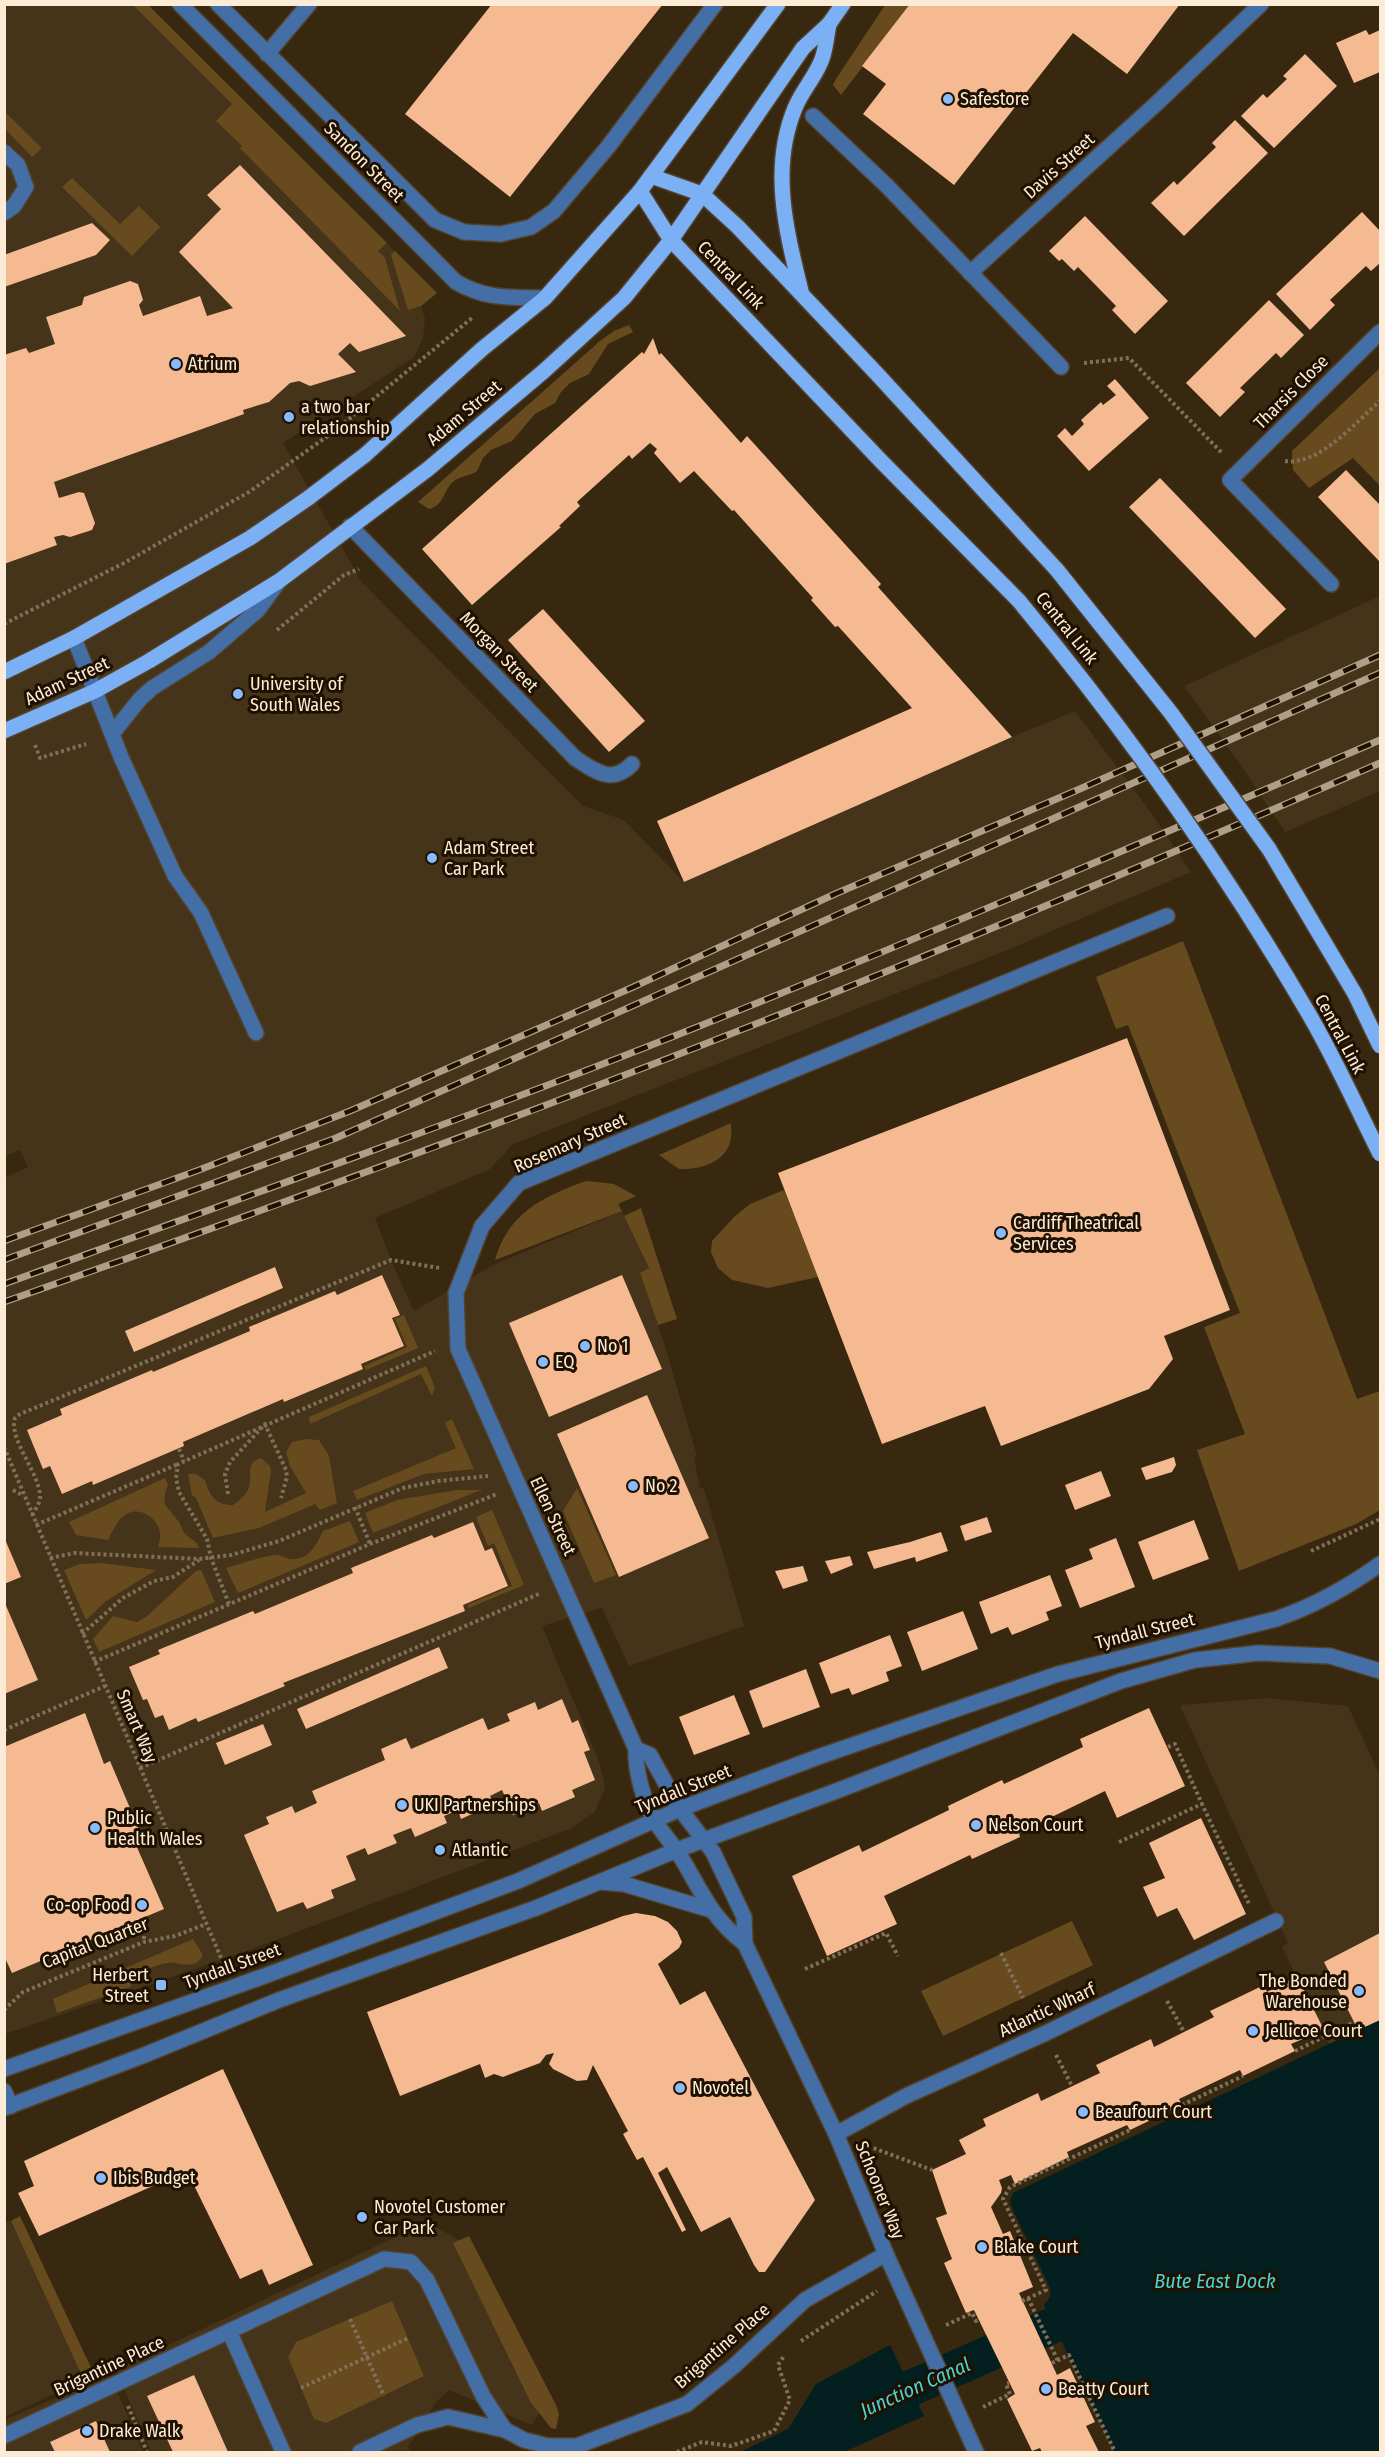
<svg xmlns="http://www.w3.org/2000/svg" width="1385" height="2457" viewBox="0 0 1385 2457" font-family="'Fira Sans Condensed',sans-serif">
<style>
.built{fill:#453419}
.green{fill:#674a1d}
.water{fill:#031f1f}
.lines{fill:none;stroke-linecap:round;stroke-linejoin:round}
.canal{stroke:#031f1f;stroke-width:36}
.building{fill:#f5ba91}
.minor-casing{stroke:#53432c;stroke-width:18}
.major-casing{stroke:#53432c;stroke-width:18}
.path{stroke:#807059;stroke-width:4;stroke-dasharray:3 3;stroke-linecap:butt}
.minor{stroke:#436ea6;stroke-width:15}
.major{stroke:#7cb0f5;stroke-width:15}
.rail-casing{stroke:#af9f89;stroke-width:7}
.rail{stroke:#1f1000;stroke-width:4.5;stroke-dasharray:14;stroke-linecap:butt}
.major-bridge-casing{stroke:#53432c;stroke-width:18;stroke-linecap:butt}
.major-bridge{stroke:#7cb0f5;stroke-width:15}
.poi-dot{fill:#88bafc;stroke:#1f1000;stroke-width:2}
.labels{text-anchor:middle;stroke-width:6;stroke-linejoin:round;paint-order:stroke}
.poi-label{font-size:18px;fill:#fcecd7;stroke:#1f1000;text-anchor:start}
.street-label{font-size:18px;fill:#fcecd7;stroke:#1f1000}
.water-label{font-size:20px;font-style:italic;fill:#4ad5d6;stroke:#1f1000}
</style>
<rect width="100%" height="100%" fill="#382810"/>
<g class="built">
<path d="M5,5H148L437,293L421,306L425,319L423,338L414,357L283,443L361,581L583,806L624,820L684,882L1012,737L1075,711L1150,811L1191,872L1007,950L513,1144L490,1169L375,1218L391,1260L414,1311L493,1265L622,1211L649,1269L640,1273L664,1343L697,1456L694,1458L700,1488L704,1489L744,1626L629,1666L602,1608L542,1626L600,1764L605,1788L595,1812L572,1828L236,1955L5,2034L4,1178L28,1167L20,1150L5,1156Z"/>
<path d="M1380,596V791L1285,832L1245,771L1184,686Z"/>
<path d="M1268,1698L1348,1706L1380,1776V2027L1332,2049L1282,1947L1288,1943L1180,1705Z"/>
<path d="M11,2221L84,2380L5,2417L4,2223Z"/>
<path d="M427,2222L462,2242L543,2405L532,2425L449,2390L437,2401L408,2447L410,2452H151L116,2370Z"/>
<path d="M110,2375L143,2452H5L4,2420Z"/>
</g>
<g class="green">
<path d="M133,5H148L387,243L378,251L385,258L400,311L240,148L242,146L216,121L232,104Z"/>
<path d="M885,5H910L841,95L833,85L836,79Z"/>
<path d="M4,111L42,148L32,157L5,129Z"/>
<path d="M72,178L120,224L139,206L160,227L132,256L62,187Z"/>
<path d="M395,251L437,293L421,306L408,310L391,255Z"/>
<path d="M629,325L633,332L608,344L589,374L570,383L561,392L555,403L535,414L512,441L491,450L483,458L477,471C470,476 461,476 454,481C443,490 445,505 429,509L418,502L600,341L614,331Z"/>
<path d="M1380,368V486L1353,458L1309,488L1293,470L1292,451Z"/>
<path d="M1183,941L1357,1399L1380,1391V1510L1356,1524L1239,1571L1197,1450L1245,1434L1204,1327L1240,1313L1128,1025L1116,1029L1096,977Z"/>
<path d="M731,1123C731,1129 732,1136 730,1142C725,1163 698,1170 679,1169L659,1155Z"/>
<path d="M586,1181L614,1184L636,1196L618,1204L622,1211L495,1260C508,1213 544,1196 586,1181Z"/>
<path d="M784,1190L818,1277L768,1288L732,1280L718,1268L711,1252L712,1241L734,1217L750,1204Z"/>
<path d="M641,1208L677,1319L658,1325L640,1273L649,1268L624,1216Z"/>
<path d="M404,1315L418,1348L366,1370L364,1366L407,1347L395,1319Z"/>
<path d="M426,1366L435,1387L432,1396L421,1374L310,1424L309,1417Z"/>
<path d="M452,1419L474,1469L424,1474L357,1500L353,1491L456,1448L445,1423Z"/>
<path d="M306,1439L319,1440L329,1456L337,1503L320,1510L315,1504L259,1528L213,1538L196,1498L192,1495L188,1474H196L205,1480C210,1496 215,1505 233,1505C240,1500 247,1494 249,1487C253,1474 244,1463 261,1458L270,1466L271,1471L265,1512L306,1493L290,1466L286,1452L292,1442Z"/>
<path d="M165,1478L168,1485C159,1507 168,1506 179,1522C182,1527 182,1531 186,1535C192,1540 196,1540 199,1548L158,1547C159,1542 161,1538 160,1533C158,1519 142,1507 128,1513C118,1518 113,1530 108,1540L76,1535L69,1522Z"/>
<path d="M577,1488L616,1575L594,1583L563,1511Z"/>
<path d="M457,1490H481L373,1533L365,1513L397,1500Z"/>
<path d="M492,1510L524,1585L469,1608L467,1605L512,1586L494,1543L488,1546L476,1517Z"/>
<path d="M350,1521L359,1542L238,1593L226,1568C241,1564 262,1556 277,1555C281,1555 285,1558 290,1559C310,1560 316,1545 323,1531Z"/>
<path d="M101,1563L156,1570L106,1601L86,1620L64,1570L80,1564Z"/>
<path d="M201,1570L215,1602L99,1652L93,1639L113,1616L137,1622L146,1617L196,1571Z"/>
<path d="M1072,1921L1093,1965L943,2036L921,1991Z"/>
<path d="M193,1939L203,1955C194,1972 179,1961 168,1963C158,1964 148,1969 139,1973L130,1987L57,2013L53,1999Z"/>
<path d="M20,2216L94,2374L82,2376L11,2221Z"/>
<path d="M469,2236L556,2405L559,2414L556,2429L551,2428L531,2403L453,2243Z"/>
<path d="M392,2301L424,2376L326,2423L314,2419L288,2357L296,2342Z"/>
</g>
<g class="water">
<path d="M1380,2020V2452H1115L1044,2305L1050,2297V2288L1012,2208L1010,2201L1013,2193Z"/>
<path d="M890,2345L924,2416L844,2452H740L788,2429L816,2384Z"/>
</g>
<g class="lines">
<path class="canal" d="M866,2408L1060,2322"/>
</g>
<g class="building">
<path d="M492,4H663L510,197L405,114Z"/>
<path d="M910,4H1180L1127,74L1073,33L954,185L863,114L886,84L862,66Z"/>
<path d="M1366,30L1369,35L1380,30V72L1354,83L1336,43Z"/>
<path d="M1305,54L1337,86L1274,148L1241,116L1263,94L1267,98L1287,79L1283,76Z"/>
<path d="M1235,120L1268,153L1184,236L1151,203L1174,181L1177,185L1216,147L1212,143Z"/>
<path d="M240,165L406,336L359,352L350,343L338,354L356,372L310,386L299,381L290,383L269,402L243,410L244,414L54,482L59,498L79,492L84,493L95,523L92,530L70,537L63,535L54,537L57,545L4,564V366H6L4,355L26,348L29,353L55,344L46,317L82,305L84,297L130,281L138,284L143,300L139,305L143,316L200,296L207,316L233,308L179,252L221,209L207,195Z"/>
<path d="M1362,212L1380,231V263L1371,271L1366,266L1330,300L1335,305L1310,330L1276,294Z"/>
<path d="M1085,216L1168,301L1135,334L1112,310L1116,306L1078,267L1074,271L1062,259L1059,261L1049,251Z"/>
<path d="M92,223L110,240L96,255L4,287V255Z"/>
<path d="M1269,300L1304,335L1281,358L1276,353L1240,388L1245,392L1220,417L1186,383Z"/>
<path d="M653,338L659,355L661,353L741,443L747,436L881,584L878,587L1012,737L684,882L657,821L912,708L838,626L835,627L811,600L813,598L734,510L732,511L694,471L680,483L654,453L657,449L650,443L632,459L629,455L577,502L580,506L559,526L561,527L472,605L422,549L642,352L644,354Z"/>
<path d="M1115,379L1149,418L1089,471L1057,436L1065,428L1072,436L1084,424L1081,420L1101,402L1103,405L1116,395L1107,386Z"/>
<path d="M1346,470L1380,505V562L1318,497Z"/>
<path d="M1160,478L1286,609L1255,638L1129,507Z"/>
<path d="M543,609L645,721L609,752L508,640Z"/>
<path d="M1127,1038L1230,1310L1164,1336L1173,1359L1149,1389L1001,1446L985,1406L882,1444L778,1173Z"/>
<path d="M275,1267L283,1288L134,1352L125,1331Z"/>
<path d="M382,1275L400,1315L392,1318L404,1346L361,1364L363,1369L284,1402L283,1399L183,1442L184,1446L93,1485L92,1481L62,1494L50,1466L43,1469L27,1430L62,1415L60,1409L152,1370L153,1372L250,1331L249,1327L335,1291L337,1295Z"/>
<path d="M622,1275L662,1369L549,1417L509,1323Z"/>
<path d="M647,1395L709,1538L619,1577L557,1434Z"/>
<path d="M1174,1457L1176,1465L1172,1472L1146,1480L1141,1468Z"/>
<path d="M1101,1471L1111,1496L1075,1510L1065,1485Z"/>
<path d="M987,1517L992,1532L965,1541L960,1526Z"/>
<path d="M1194,1520L1209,1559L1153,1580L1138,1542Z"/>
<path d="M473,1522L485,1551L492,1548L508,1586L463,1605L465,1611L283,1683L285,1686L198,1722L196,1718L169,1730L163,1715L155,1718L147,1699L143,1700L129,1667L160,1654L158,1650L253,1611L255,1614L353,1573L351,1568L432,1535L434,1538Z"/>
<path d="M941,1532L948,1551L916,1562L915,1557L874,1569L867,1552L910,1542Z"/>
<path d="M4,1537L21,1577L4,1584Z"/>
<path d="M1116,1538L1135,1587L1080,1608L1065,1570L1093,1559L1089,1549Z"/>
<path d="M850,1556L853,1565L831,1574L825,1561Z"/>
<path d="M803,1566L808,1581L783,1589L775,1571Z"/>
<path d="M1050,1575L1062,1606L1046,1612L1049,1620L1012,1635L1008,1627L991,1634L979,1602Z"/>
<path d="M4,1601L38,1680L4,1694Z"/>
<path d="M963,1611L978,1649L922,1671L907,1632Z"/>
<path d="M890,1635L902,1666L886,1672L889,1681L852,1695L849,1688L831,1694L819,1663Z"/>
<path d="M439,1647L448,1668L306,1729L297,1709Z"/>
<path d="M806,1669L820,1707L763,1728L749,1691Z"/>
<path d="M734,1695L750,1734L694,1755L679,1717Z"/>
<path d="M562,1699L572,1723L578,1720L590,1750L584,1752L595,1780L572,1790L575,1797L542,1811L539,1803L513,1815L502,1790L490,1796L494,1804L461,1819L458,1810L444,1816L447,1823L415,1837L411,1828L393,1835L397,1843L368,1855L365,1848L346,1856L356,1880L331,1890L334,1898L307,1909L303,1902L277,1912L244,1835L269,1824L266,1817L292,1806L295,1813L317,1803L312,1791L385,1760L381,1749L406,1738L411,1749L483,1718L488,1730L510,1721L507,1714L535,1702L538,1710Z"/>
<path d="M1149,1708L1185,1786L1117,1818L1105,1791L1019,1833L1020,1837L972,1859L970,1855L884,1896L897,1924L827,1956L792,1876L859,1845L862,1852L949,1810L948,1806L1002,1780L1004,1784L1083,1747L1080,1739Z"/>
<path d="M85,1713L104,1764L110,1761L144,1841L136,1845L164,1909L12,1973L4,1956V1747Z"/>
<path d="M263,1724L272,1745L225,1765L216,1743Z"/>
<path d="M1201,1818L1246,1914L1194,1940L1177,1908L1157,1917L1143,1887L1165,1878L1149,1843Z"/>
<path d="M636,1913L655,1916L668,1922L677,1931L682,1942L679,1948L658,1964L680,2005L705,1991L815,2200L765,2272H759L754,2265L730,2217L701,2232L667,2167L658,2173L686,2230L682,2232L643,2157L637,2160L623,2134L628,2131L593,2065L587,2080L577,2081L553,2069L549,2064L554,2053L546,2055L540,2063L503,2077L494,2074L485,2078L480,2064L400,2096L367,2012L623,1916Z"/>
<path d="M1380,1933V2020L1358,2030L1324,1962Z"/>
<path d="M1297,1976L1324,2030L1291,2044L1295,2051L1243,2076L1240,2070L1179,2099L1182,2105L1130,2130L1127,2125L1067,2152L1069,2157L1015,2184L1011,2175L999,2180L1002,2188L1001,2193L991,2207L1003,2234L1010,2231L1033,2287L1019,2293L1057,2375L1070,2368L1095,2422L1086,2426L1099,2452H1042L1040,2448L1032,2451L1007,2399L1015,2394L974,2310L966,2313L944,2263L952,2259L936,2218L947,2214L932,2170L966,2154L959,2140L986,2126L983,2119L1038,2093L1041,2101L1100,2073L1096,2065L1151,2039L1154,2047L1214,2017L1210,2011L1264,1985L1267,1992Z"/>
<path d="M223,2069L313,2265L269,2285L262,2269L240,2279L187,2171L39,2236L18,2193L34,2186L24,2161Z"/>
<path d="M194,2375L228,2452H173L147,2396Z"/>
<path d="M96,2421L110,2452H55L50,2442Z"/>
</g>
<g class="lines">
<g class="minor-casing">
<g id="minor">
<path d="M180,4L456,282C487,300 510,297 545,298"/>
<path d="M218,4L435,220L464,232L501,234L531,227L554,211L608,147L715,4"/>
<path d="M267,54L309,4"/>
<path d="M813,116L887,186L1061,367"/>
<path d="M4,152L18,165L26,187L14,206L4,213"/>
<path d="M970,273L1156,104L1261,4"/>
<path d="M350,526L575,758C595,771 612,785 632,764"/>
<path d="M1331,584L1230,480L1380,332"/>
<path d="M74,638L121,757L175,876L201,913L256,1033"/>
<path d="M112,734L140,699L152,688L209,652L258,610L279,581"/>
<path d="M636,1749L650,1755L680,1809L713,1852L744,1917L745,1944L836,2134L886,2254L976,2452"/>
<path d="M601,1882L624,1884L711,1910"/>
<path d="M745,1944C714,1920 704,1897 685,1864C677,1850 666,1837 656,1823C644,1804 635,1770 636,1749L458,1349L456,1293L482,1226L519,1183L1167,916"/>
<path d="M4,2069L270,1974L518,1881L680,1809L818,1757L1058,1674L1276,1619C1314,1606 1348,1587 1380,1564"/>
<path d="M4,2091L11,2106"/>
<path d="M4,2108L142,2056L279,2000L536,1908L677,1850L839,1790L1121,1681L1195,1660L1259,1653L1330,1656L1380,1671"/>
<path d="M836,2134L906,2096L1046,2033L1276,1921"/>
<path d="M229,2331L283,2452"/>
<path d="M4,2436L384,2259L411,2262L427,2280L483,2396L505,2430"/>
<path d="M360,2452L417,2425L448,2417L505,2430L524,2440L548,2446H577L687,2404L734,2366L805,2300L886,2254"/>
</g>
</g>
<g class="major-casing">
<g id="major">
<path d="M651,176L702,194L738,227L878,375L1057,570"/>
<path d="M640,191L671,240L881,461L1019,601"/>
<path d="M801,291C786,230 770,168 795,108C802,90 818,74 823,56C826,46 827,34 829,24"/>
<path d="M4,672L74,638L250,538L307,499L365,455L482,349L545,298L640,191L778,4"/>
<path d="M4,731L95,691L149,661L279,581L428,469L544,371L624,298L671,240L803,48L829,24L843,4"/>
</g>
</g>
<g class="path">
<path d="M1084,363L1129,358L1222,453"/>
<path d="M1285,461C1319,466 1356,422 1380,401"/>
<path d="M4,624L124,563L249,492L332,433L472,318"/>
<path d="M277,630L344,575L359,569"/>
<path d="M35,745L40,758L86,744"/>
<path d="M4,1447L224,1965"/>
<path d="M179,1449L184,1461"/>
<path d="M13,1490L22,1495"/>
<path d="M228,1494L225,1474L230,1462L265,1424L286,1470L287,1477L281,1498"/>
<path d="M355,1507L370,1544"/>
<path d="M32,1515C35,1510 40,1503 40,1498C41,1474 8,1440 15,1418L20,1414L391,1260L440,1268"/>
<path d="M36,1525L178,1464"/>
<path d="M1311,1551L1380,1519"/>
<path d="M50,1558L75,1553L199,1559L231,1555L279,1541L403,1488L438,1481L488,1476"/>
<path d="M229,1604L211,1558L207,1539L179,1492L176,1478L178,1464L435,1351"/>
<path d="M82,1634L123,1598L154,1581L173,1577L199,1560"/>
<path d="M94,1662L370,1544L497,1494"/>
<path d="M4,1730L105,1686"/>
<path d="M1168,1747L1175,1744L1202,1804"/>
<path d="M140,1768L541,1593"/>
<path d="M1119,1842L1202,1804L1250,1906"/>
<path d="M144,1918V1942"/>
<path d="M1001,1953L1023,1998"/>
<path d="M805,1969L886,1933L898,1956"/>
<path d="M1167,2001L1184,2032"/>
<path d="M4,2010L23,1992L144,1942L175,1936L206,1924"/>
<path d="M1295,2051L1354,2022"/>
<path d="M1056,2055L1072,2086"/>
<path d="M1182,2105L1243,2076"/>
<path d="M868,2146L932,2170"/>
<path d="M1028,2298L1058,2361"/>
<path d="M1022,2301L1046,2290L1003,2199L1010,2187L1130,2130"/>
<path d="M350,2319L384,2396"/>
<path d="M946,2325L972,2313L976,2321L979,2319"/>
<path d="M801,2341L877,2291"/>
<path d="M1052,2363L1069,2355L1115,2452"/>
<path d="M301,2388L408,2338"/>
<path d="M128,2406L147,2452"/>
<path d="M983,2407L1010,2394L1006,2384L1009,2383"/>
<path d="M677,2452L702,2442L731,2446L774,2431L790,2400L778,2365L784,2356"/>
</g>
<use href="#minor" class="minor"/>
<use href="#major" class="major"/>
<g class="rail-casing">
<g id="rail">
<path d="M4,1241L199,1170L350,1111L631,988L835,894L1082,788L1380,655"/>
<path d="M4,1260L336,1138L1380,673"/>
<path d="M4,1284C212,1209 420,1135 626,1055C880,956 1130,848 1380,740"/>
<path d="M4,1302C280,1205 555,1105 826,996C1012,921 1197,843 1380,763"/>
</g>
</g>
<use href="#rail" class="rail"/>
<g class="major-bridge-casing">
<g id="major-bridge">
<path d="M1057,570L1171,713L1269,849L1355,994L1380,1046"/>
<path d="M1019,601C1127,731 1225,870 1310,1016C1336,1061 1357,1108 1380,1154"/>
</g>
</g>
<use href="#major-bridge" class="major-bridge"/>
</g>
<g class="poi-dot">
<circle cx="948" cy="99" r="6"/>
<circle cx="176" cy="364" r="6"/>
<circle cx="289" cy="417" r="6"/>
<circle cx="238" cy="694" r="6"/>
<circle cx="432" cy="858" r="6"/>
<circle cx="1001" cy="1233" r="6"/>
<circle cx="585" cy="1346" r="6"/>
<circle cx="543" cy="1362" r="6"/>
<circle cx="633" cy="1486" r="6"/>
<circle cx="402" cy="1805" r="6"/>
<circle cx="976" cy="1825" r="6"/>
<circle cx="95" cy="1828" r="6"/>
<circle cx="440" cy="1850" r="6"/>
<circle cx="142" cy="1905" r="6"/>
<rect x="155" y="1979" width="12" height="12" rx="3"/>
<circle cx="1359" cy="1991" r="6"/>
<circle cx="1253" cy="2031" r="6"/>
<circle cx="680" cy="2088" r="6"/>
<circle cx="1083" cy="2112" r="6"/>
<circle cx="101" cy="2178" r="6"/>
<circle cx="362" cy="2217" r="6"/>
<circle cx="982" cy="2247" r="6"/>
<circle cx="1046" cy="2389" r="6"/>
<circle cx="87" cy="2431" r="6"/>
</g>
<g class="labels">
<g class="poi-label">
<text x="960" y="105">Safestore</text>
<text x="188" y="370">Atrium</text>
<text x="301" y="413">a two bar<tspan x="301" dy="21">relationship</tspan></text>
<text x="250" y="690">University of<tspan x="250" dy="21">South Wales</tspan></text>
<text x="444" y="854">Adam Street<tspan x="444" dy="21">Car Park</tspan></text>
<text x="1013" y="1229">Cardiff Theatrical<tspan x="1013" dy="21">Services</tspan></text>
<text x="597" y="1352">No 1</text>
<text x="555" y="1368">EQ</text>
<text x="645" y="1492">No 2</text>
<text x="414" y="1811">UKI Partnerships</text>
<text x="107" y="1824">Public<tspan x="107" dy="21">Health Wales</tspan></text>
<text x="988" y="1831">Nelson Court</text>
<text x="452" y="1856">Atlantic</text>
<text x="130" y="1911" text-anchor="end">Co-op Food</text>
<text x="149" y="1981" text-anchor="end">Herbert<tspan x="149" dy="21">Street</tspan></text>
<text x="1347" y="1987" text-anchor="end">The Bonded<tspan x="1347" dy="21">Warehouse</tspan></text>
<text x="1265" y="2037">Jellicoe Court</text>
<text x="692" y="2094">Novotel</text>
<text x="1095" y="2118">Beaufourt Court</text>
<text x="113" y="2184">Ibis Budget</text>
<text x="374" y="2213">Novotel Customer<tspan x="374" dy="21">Car Park</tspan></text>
<text x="994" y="2253">Blake Court</text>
<text x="1058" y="2395">Beatty Court</text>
<text x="99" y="2437">Drake Walk</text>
</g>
<g class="street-label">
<text transform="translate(364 162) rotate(45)" y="6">Sandon Street</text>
<text transform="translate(1059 166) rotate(-42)" y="6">Davis Street</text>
<text transform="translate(731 275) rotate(46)" y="6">Central Link</text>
<text transform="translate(1291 392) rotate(-45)" y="6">Tharsis Close</text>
<text transform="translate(464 413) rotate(-40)" y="6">Adam Street</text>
<text transform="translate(1067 628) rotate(51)" y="6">Central Link</text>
<text transform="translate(499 652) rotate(46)" y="6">Morgan Street</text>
<text transform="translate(67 681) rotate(-25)" y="6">Adam Street</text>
<text transform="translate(1340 1034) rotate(62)" y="6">Central Link</text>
<text transform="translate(570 1143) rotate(-24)" y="6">Rosemary Street</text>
<text transform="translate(553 1516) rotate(65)" y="6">Ellen Street</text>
<text transform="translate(1145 1631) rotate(-14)" y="6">Tyndall Street</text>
<text transform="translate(137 1726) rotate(67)" y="6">Smart Way</text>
<text transform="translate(683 1789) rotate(-22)" y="6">Tyndall Street</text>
<text transform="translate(95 1943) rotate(-21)" y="6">Capital Quarter</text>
<text transform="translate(232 1966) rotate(-20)" y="6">Tyndall Street</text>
<text transform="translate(1047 2010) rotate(-25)" y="6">Atlantic Wharf</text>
<text transform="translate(880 2190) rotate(68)" y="6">Schooner Way</text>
<text transform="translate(722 2346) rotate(-41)" y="6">Brigantine Place</text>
<text transform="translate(109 2366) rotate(-25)" y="6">Brigantine Place</text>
</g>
<g class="water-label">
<text x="1215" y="2288">Bute East Dock</text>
<text transform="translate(915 2387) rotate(-24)" y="7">Junction Canal</text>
</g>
</g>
<rect width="1385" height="2457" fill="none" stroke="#fcecd7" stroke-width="12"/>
</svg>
